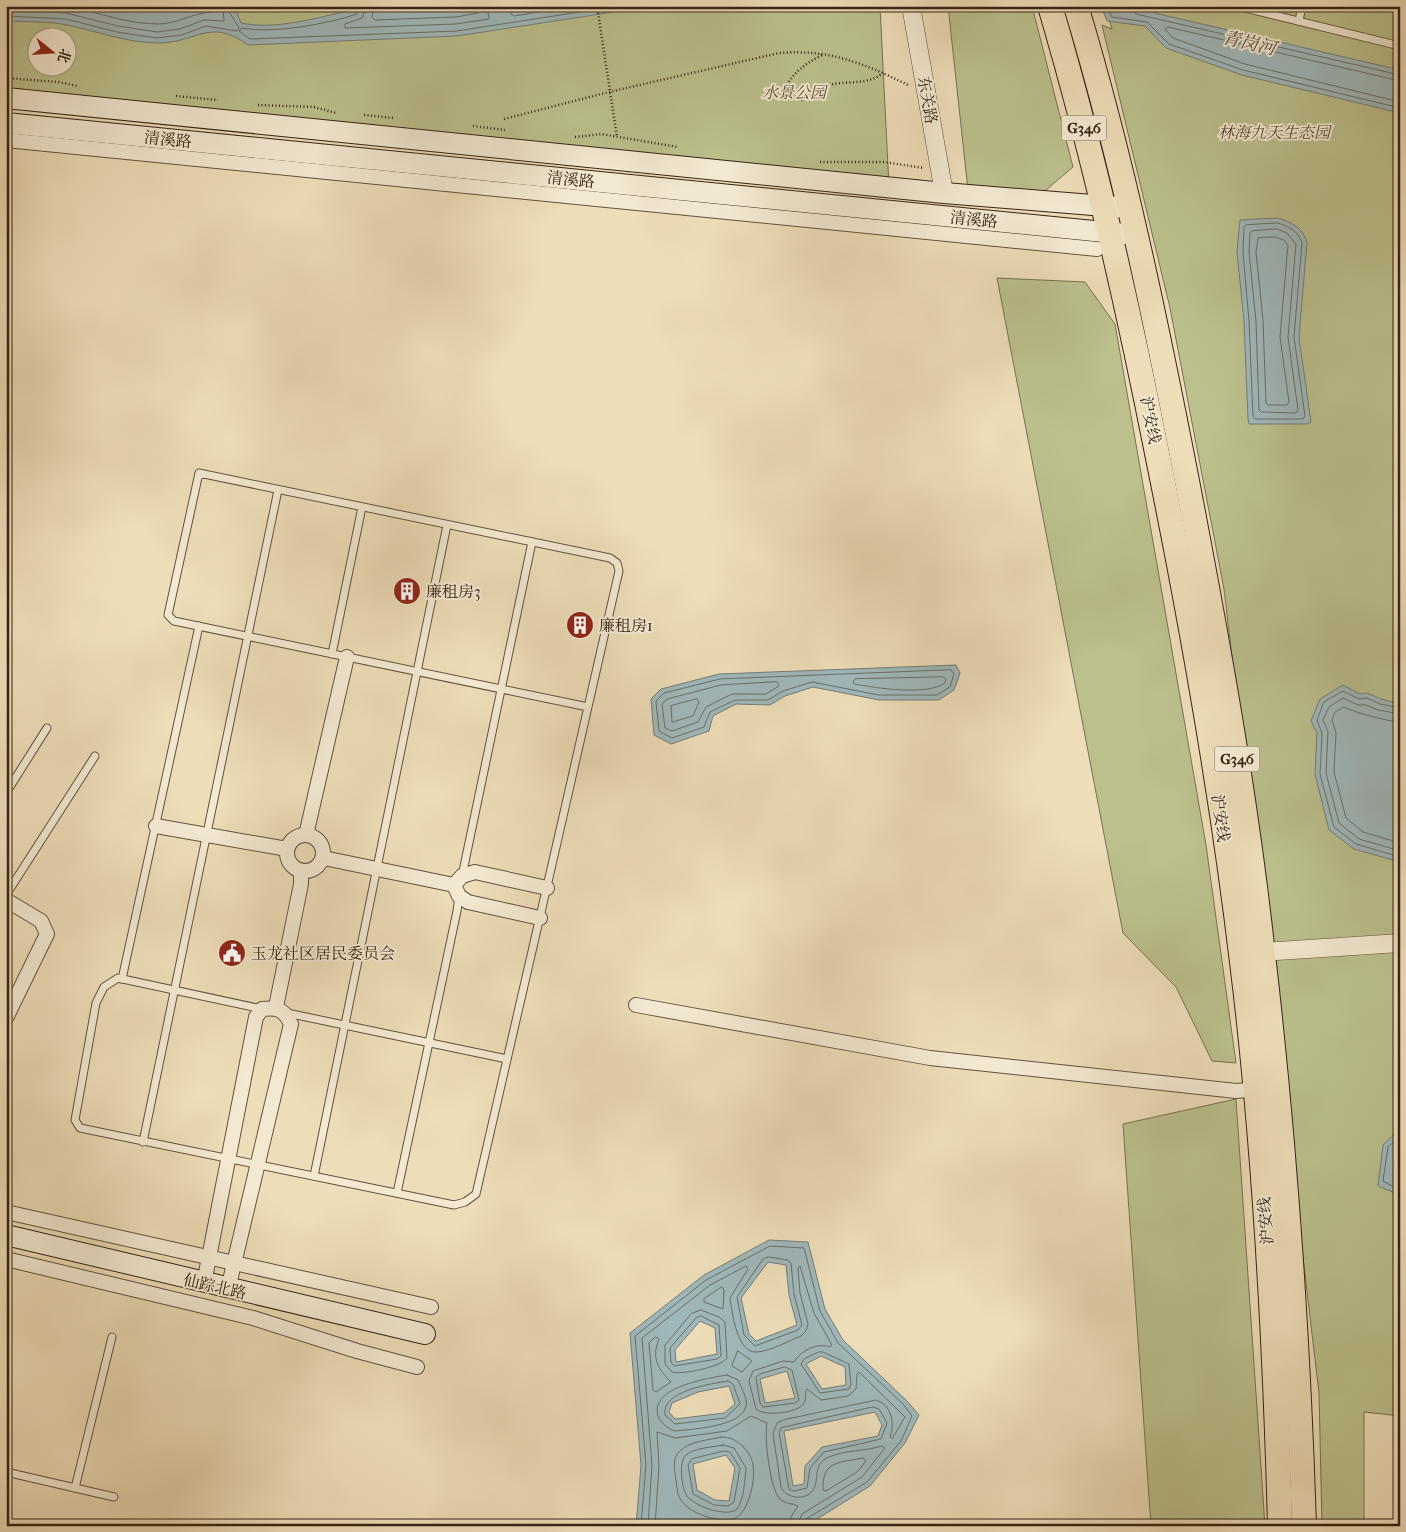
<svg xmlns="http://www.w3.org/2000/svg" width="1406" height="1532" viewBox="0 0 1406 1532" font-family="'IM FELL French Canon','Noto Serif SC',serif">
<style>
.green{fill:#bbc08d;stroke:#787252;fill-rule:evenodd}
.water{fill:#9fb8bb;stroke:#757d79;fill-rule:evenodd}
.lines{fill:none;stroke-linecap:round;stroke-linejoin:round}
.shore{stroke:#6a6e69;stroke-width:1}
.stream{stroke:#757d79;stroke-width:4.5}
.service-casing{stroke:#64523f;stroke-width:9}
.minor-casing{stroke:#64523f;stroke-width:16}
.tertiary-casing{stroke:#64523f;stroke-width:19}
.secondary-casing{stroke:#362417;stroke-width:22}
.trunk-casing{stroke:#362417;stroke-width:26}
.path{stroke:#362417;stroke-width:2.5;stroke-dasharray:1 2.5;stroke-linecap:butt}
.service{stroke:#f3e9d1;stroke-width:7}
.minor{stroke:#f3e9d1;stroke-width:14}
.tertiary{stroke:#f3e9d1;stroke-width:18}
.secondary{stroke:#f3e9d1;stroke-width:20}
.trunk{stroke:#edddb8;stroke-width:24}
.labels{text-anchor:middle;stroke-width:4;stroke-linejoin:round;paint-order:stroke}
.shield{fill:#f3e9d1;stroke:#6f5f4f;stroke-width:1}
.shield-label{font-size:15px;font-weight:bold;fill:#362417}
.park-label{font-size:16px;font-style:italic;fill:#574b34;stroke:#f3e9d1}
.street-label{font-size:16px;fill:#362417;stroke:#f3e9d1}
.poi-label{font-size:16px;fill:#362417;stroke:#f3e9d1;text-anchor:start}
.water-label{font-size:18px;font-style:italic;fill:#565048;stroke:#f3e9d1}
</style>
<rect width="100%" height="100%" fill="#edddb8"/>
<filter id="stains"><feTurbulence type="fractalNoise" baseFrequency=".004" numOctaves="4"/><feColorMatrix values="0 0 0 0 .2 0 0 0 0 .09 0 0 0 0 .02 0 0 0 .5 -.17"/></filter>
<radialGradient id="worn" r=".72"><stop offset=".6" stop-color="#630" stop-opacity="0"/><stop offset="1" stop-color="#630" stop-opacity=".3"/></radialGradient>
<g class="green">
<path d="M6,6H880L889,187L6,98ZM38,38H68V68H38Z"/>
<path d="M948,6H1032L1073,167L1040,195L968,190Z"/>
<path d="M1105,6H1400V1416L1364,1412V1526H1322L1319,1393L1224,589L1170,308L1102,25L1112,29Z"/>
<path d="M997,278L1085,282L1115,324L1206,845L1236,1063L1212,1061L1176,987L1123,933Z"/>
<path d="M1236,1099L1265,1526H1151L1123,1124Z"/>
</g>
<g class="water">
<path d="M6,6H234L241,23C275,30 310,19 344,12L354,10L357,6H487L500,9L510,6H631L620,11L457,36L248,45C210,17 196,43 158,43C127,43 97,31 67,25C48,21 26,22 6,21Z"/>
<path d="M1101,6L1133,8L1400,70V113L1242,75L1166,48L1145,26L1107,21Z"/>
<path d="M1278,218C1292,223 1302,227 1307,242L1299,337L1311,422L1307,424H1249L1248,419L1244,321L1237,252L1240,220Z"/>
<path d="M956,665L960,673L954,690L939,700H879L813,687L785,696L770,705L736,704L713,716L709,731L671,744L654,735L651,699L661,689L719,674Z"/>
<path d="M1343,685L1360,694L1367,693L1381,699L1400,704V862L1354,849L1329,830L1315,774L1317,733L1311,721L1320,699Z"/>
<path d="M1400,1129V1195L1378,1186L1383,1145Z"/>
<path d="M769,1240L808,1242L825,1309L843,1340L907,1401L919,1415L905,1443L870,1486L809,1524L797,1526H636L641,1465L630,1333L704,1275ZM768,1262L786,1265L789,1295L797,1325L756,1341L749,1334L741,1298ZM700,1321L715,1328L717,1354L676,1362L675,1350ZM821,1356L845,1367L846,1385L822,1389L806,1364ZM787,1371L795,1398L765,1403L760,1379ZM729,1386L735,1404L724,1413L675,1419L669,1412L672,1403L698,1392ZM875,1412L882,1425L878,1436L822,1447L805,1466L804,1484L793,1486L784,1431ZM726,1455L735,1468L729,1501L715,1500L697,1490L693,1464Z"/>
</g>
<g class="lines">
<g class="shore">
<path d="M70,6C98,13 129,24 158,24C178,24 194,12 214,12L216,6"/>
<path d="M360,6L357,14C326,24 273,34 242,28L239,31L250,39L457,31L618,6"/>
<path d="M367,6L362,18L345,24V28L456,24L489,19L487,6"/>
<path d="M374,6L372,17L375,20L456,17L478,13L480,6"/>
<path d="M512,6L511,14L514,16L576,6"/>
<path d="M1106,6L1112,17L1147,22L1169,44L1243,70L1400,108"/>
<path d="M1132,6L1133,11L1136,14L1400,75"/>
<path d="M6,10L66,13L118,26L157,32L180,29L204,20L224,21L223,6"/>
<path d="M6,16L66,19L117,32L157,38L182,35L206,26L237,31L239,28L230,13L229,6"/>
<path d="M1400,81L1168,27L1165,29L1173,38L1245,64L1400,102"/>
<path d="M1278,223C1290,227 1298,231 1302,243L1294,337L1305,416L1303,419H1255L1253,416L1249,321L1243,252L1244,227L1246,225Z"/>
<path d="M1277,229L1287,233L1296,244L1288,337L1298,410L1296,413L1261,412L1259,410L1256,321L1249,252L1250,233L1252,231Z"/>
<path d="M1275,237L1284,240L1288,245L1280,337L1289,402L1287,405H1268L1266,403L1263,320L1256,252L1258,238Z"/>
<path d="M951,670L954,674L950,687L937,695H879L812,682L783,691L768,700H735L710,712L704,727L672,738L659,731L656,701L664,693L720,679Z"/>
<path d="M943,677L946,679L945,683C926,696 877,688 854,684L853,682L855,679Z"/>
<path d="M777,682L779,686L766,694H732L706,707L698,722L672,731L665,728L662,704L667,699L721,685Z"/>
<path d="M697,699L699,702L693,716L672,722L671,706Z"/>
<path d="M1400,708L1380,704L1367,698L1359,699L1343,691L1324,702L1317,720L1322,733L1320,774L1334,827L1356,844L1400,857"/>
<path d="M1400,714L1378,710L1366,705H1358L1343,698L1329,707L1323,720L1328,732L1326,773L1339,823L1359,839L1400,851"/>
<path d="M1400,722C1386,721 1356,713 1344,707L1335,712L1332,720L1336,733L1334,772L1346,818L1363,832L1400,843"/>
<path d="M1400,1136L1388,1147L1383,1181L1400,1190"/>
<path d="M769,1257L787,1260L791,1263L794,1294L802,1325L798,1330L755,1346L744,1335L737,1297L763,1259Z"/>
<path d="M722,1287L724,1290L723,1309L704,1302V1299Z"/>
<path d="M701,1310L719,1317L725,1322L727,1358C721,1367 682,1375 672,1372L665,1364V1345L691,1314Z"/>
<path d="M701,1316L719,1325L721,1356L717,1359L674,1366L671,1362L670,1348L696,1318Z"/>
<path d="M656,1337L659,1339C651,1358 658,1369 671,1382L656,1392L653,1390L649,1343Z"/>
<path d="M738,1351L752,1361L742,1372L732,1366Z"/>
<path d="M819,1352H823L849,1364L851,1384L849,1389L820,1393L801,1364L804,1359Z"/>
<path d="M785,1367L792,1370L799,1400L795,1403L763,1407L760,1403L756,1377L760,1374Z"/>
<path d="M727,1375L738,1380C741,1387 748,1399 746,1406C742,1427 692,1429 675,1431C668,1429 661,1423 658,1416C649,1387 709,1378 727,1375Z"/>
<path d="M728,1381L733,1384L740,1404L725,1418L675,1424L665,1415C661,1391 710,1384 728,1381Z"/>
<path d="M873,1407L879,1409L887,1423L881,1439L824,1452L810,1468L807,1488L794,1491L789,1489L779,1433L781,1428Z"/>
<path d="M721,1437C736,1436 751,1451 753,1465C756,1480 748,1518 730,1520C715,1521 690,1514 681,1500C676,1493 677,1483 675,1474C674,1465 673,1456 681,1450C691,1441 709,1440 721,1437Z"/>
<path d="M723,1445L734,1448L746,1468C745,1478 744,1501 737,1509C727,1518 694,1506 687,1496C682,1489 678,1462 686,1455C694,1448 713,1447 723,1445Z"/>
<path d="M724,1451L730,1452L740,1468L734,1502L728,1506L714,1505L693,1494L688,1465L692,1459Z"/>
<path d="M863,1458L866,1461L857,1472L826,1491L823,1490C822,1460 839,1463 863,1458Z"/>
<path d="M641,1526L646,1465L635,1336L706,1280L770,1246L804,1248L820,1311L838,1343L904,1405L912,1416L901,1441L867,1482L806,1519L803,1526"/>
<path d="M648,1526L652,1465L642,1338L710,1285L746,1266L748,1269L730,1298C732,1312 737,1354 757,1352C771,1351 788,1341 801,1336L806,1331L808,1324L800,1293L798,1268L800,1266L814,1313L832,1345L830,1347C816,1342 801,1351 794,1362L783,1361L753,1371L749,1381L756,1409C764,1417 799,1413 804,1403C807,1398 804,1393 807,1389L821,1400L848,1396L856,1389L857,1374L859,1372L905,1417L892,1439L890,1437C895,1424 892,1405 876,1400L783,1420L777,1423L773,1434L781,1487C786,1499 806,1501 813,1490C820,1479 812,1464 829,1457C845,1450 866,1451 882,1446L885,1448L862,1477L802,1514L797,1526"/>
<path d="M655,1526L659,1466L657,1432L675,1438L727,1431L751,1416L767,1423C764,1437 770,1490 780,1499C785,1504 792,1503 798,1506L791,1517L790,1526"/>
</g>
<path class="stream" d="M1097,8L1106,10"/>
<g class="service-casing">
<g id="service">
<path d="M1237,6L1400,46"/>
<path d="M1299,21L1302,6"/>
<path d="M332,654L362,507"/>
<path d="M6,793L47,728"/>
<path d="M462,876L532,542"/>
<path d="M6,895L95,756"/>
<path d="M122,979L199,626"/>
<path d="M262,1009L118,978L104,987L96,1003L75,1120L80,1128L454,1205L465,1202L476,1194C524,986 572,779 619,571L617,563L610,558L199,473L168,615L174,621L588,707"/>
<path d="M287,1013L507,1059"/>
<path d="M143,1142L278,490"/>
<path d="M314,1176L447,525"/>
<path d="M397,1193L457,911L459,896"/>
<path d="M6,1472L114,1497"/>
<path d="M75,1488L112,1337"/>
</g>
</g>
<g class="minor-casing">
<g id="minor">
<path d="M6,140L1097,249"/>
<path d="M156,826L287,849"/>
<circle cx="305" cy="853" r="18"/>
<path d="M306,835L347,657"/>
<path d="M324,858L454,885"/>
<path d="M6,900L41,921L47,934L6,1018"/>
<path d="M540,918L468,902L459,896L454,885L462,876L475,872L547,888"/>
<path d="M636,1005L930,1058L1236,1091L1261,1089"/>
<path d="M276,1007L301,884V872"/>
<path d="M6,1212L431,1307"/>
<path d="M6,1259L253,1318L357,1351L417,1367"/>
<path d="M204,1283L256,1017L262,1009C277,1007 284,1009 291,1024L228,1289"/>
</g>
</g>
<g class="tertiary-casing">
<g id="tertiary">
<path d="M911,6L944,193"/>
<path d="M1263,952L1400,943"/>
</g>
</g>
<g class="secondary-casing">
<g id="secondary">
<path d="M6,98L944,193L1129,208"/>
<path d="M6,123L1124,234"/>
<path d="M6,1235L425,1334"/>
</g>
</g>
<g class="trunk-casing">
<g id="trunk">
<path d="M1050,6C1094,155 1128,306 1158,458C1192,625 1222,793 1242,962C1265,1148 1275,1338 1280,1526"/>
<path d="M1076,6C1123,162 1156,322 1187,481C1217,638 1246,796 1263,955C1285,1144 1298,1335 1304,1526"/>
</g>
</g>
<g class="path">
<path d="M597,6L617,137"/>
<path d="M6,78L59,82L77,86"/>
<path d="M782,94C791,74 803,65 822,55"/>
<path d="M176,96L218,100"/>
<path d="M801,100C810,94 819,88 829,85C849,80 866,86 883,73"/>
<path d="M258,105L314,107L336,113"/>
<path d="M364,115L394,118"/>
<path d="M504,119L609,92L779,53C830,49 863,63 908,85"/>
<path d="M473,126L505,130"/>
<path d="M575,137L601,134L678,147"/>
<path d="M820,162H884L924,168"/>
</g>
<use href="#service" class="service"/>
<use href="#minor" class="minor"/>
<use href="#tertiary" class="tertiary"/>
<use href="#secondary" class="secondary"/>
<use href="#trunk" class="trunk"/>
</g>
<defs>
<g id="building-disc" transform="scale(1.4375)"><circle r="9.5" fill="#8f2418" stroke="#f3e9d1"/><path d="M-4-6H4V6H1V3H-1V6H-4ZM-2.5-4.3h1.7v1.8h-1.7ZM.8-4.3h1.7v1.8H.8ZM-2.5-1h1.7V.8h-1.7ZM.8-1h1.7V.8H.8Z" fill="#fff"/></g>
<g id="civic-disc" transform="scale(1.4375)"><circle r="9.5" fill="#8f2418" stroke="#f3e9d1"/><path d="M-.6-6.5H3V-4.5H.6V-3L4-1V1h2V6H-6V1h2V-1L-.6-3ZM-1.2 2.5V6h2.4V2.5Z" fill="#fff"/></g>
</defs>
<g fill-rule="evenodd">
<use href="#building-disc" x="407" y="591"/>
<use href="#building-disc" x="580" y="625"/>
<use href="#civic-disc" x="232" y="953"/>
</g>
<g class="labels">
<g class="shield">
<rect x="1061.5" y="115.5" width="45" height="25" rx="4"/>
<rect x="1214.5" y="746.5" width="45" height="25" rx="4"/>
</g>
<g class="shield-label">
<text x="1084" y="133">G346</text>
<text x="1237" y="764">G346</text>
</g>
<g class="park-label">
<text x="794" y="98">水景公园</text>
<text x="1274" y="138">林海九天生态园</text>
</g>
<g class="street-label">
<text transform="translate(928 100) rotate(80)" y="6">东关路</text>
<text transform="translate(168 139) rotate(6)" y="6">清溪路</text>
<text transform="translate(571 179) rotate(6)" y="6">清溪路</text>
<text transform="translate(974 219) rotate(6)" y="6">清溪路</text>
<text transform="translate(1151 420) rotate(79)" y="6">沪安线</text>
<text transform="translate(1221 818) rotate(82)" y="6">沪安线</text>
<text transform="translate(1265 1221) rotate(-94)" y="6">沪安线</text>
<text transform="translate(215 1286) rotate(13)" y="6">仙踪北路</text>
</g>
<g class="poi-label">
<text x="426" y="597">廉租房3</text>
<text x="599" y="631">廉租房1</text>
<text x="251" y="959">玉龙社区居民委员会</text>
</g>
<g class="water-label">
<text transform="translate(1249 43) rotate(13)" y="6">青岗河</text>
</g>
</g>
<rect width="1406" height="1532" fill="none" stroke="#edddb8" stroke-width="25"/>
<rect x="8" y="8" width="1391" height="1517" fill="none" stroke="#362417" stroke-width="2.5"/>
<rect x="12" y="12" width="1381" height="1507" fill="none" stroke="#362417"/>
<g transform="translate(52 52) rotate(107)"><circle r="24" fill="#f3e9d1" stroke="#a79a87"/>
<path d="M0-4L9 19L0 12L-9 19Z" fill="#8f2418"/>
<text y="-8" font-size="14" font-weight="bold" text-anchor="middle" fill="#362417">北</text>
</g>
<rect width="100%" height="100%" filter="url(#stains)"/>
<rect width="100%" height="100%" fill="url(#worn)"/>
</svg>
